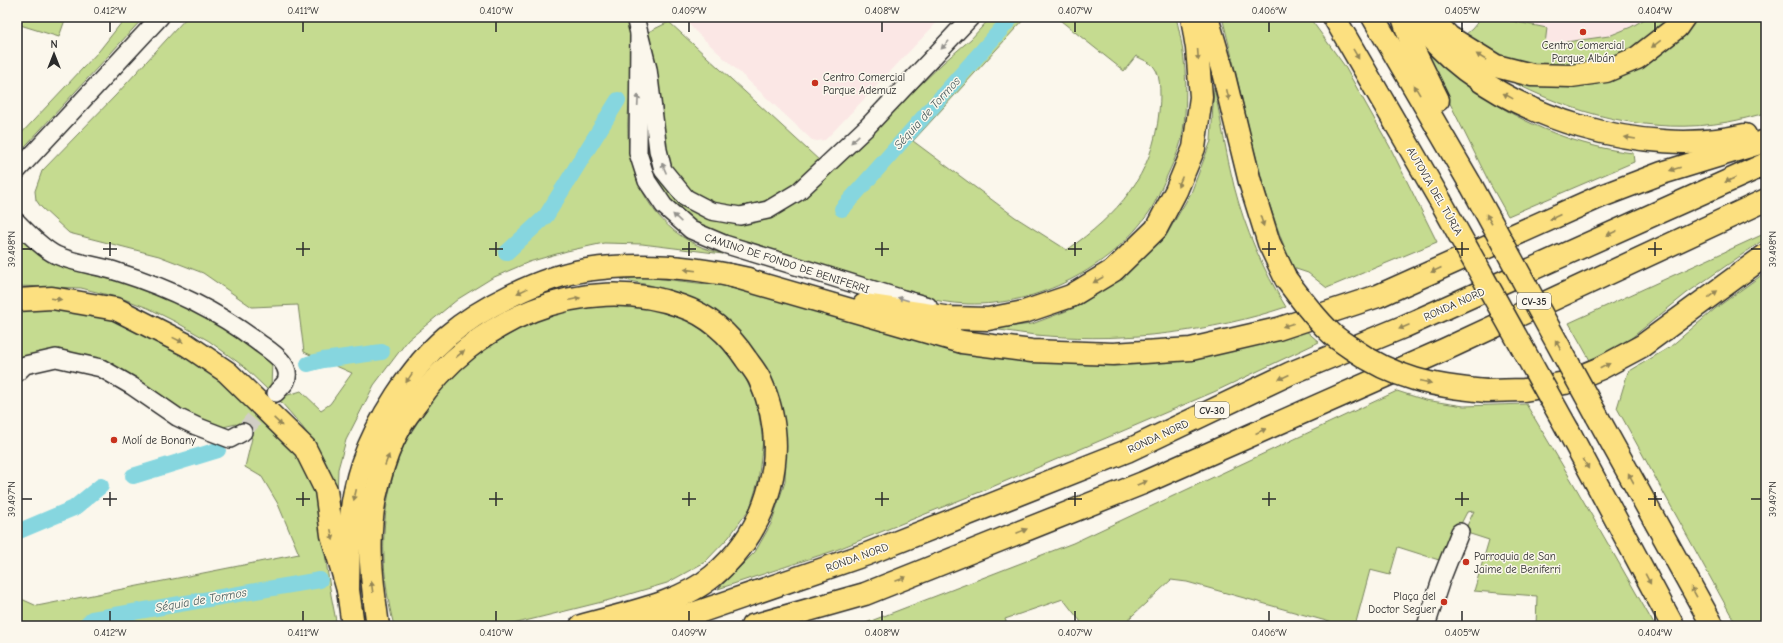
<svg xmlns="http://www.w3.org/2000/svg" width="1783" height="643" viewBox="0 0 1783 643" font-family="'Comic Neue',sans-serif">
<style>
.built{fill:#fbe7e5}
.green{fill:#c5db90;stroke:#78835e}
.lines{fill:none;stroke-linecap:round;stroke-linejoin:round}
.canal{stroke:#86d6df;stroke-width:16}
.street-tunnel{stroke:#d1cec5;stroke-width:17;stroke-dasharray:17 8;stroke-linecap:butt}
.street-casing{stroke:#2b2b2b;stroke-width:20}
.primary-casing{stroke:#2b2b2b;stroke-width:25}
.highway-casing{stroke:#2b2b2b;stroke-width:25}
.street{stroke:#fbf7ec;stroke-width:17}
.primary{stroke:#fce080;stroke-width:22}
.highway{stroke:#fce080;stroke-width:22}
.highway-bridge-casing{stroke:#2b2b2b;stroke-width:25;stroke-linecap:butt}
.highway-bridge{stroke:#fce080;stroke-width:22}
.oneway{fill:#948656}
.oneway2{fill:#93918c}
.ticks{fill:none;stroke:#2b2b2b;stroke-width:1.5}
.poi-dot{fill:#c8321e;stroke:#fbf7ec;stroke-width:1.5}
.labels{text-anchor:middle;stroke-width:3;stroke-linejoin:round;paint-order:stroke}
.shield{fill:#fbf7ec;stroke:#696865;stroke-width:1}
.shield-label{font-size:10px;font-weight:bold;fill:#2b2b2b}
.poi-label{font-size:11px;fill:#2b2b2b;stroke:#fbf7ec;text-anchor:start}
.street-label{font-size:11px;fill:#2b2b2b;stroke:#fbf7ec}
.water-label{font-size:12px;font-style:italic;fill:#425658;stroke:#fbf7ec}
.neatline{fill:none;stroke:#2b2b2b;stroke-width:1.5}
.ticks-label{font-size:10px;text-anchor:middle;fill:#2b2b2b}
</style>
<rect width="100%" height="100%" fill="#fbf7ec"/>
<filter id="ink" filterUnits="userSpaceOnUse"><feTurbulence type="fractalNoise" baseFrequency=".025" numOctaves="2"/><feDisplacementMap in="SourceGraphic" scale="8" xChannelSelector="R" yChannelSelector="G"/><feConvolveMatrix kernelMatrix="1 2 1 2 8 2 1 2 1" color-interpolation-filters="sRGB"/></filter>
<g filter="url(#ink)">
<g class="built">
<path d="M683,17H942L829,136L825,140L817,141L812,140L695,31Z"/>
<path d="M1497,17H1648L1631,27L1609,36L1566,42L1558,45L1545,44L1547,28L1502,19Z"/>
</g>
<g class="green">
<path d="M17,17H66L59,37L17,24Z"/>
<path d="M126,17H144L17,155V138L99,51Z"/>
<path d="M187,17H627C629,27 632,37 633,47C635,76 626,106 628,135C630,181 654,225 697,245C705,249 714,251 723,254L642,244L604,243L567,251L529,262L492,278L458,299L408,340L374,385L346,440L338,469L337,497C331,459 305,429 280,401L285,396L301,391L321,410L330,404L352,373L304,352L298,305L252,307L203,273L159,256L69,233L41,207L36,200L35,191L42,171L116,95Z"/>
<path d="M991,17H1026L913,141L1015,217L1067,250C1118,214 1153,176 1159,112C1160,101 1162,76 1154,67C1150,62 1141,59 1136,56L1124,71L1056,17H1176C1186,57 1189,96 1182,137C1179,151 1172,165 1166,178C1161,189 1156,201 1150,211C1110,269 1037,306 968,304C931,303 897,290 863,279C816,265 768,251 721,236L700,226L675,206L655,183L644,150L647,102L660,174L729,221L823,178L944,62L971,39Z"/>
<path d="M1222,17H1309L1344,65L1390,147L1437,242L1327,288L1308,273L1293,268C1258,188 1244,101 1222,17Z"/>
<path d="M1482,17H1497L1502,19L1547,28L1545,44L1558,45L1566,42L1609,36L1631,27L1648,17H1672L1648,39L1617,58L1574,67L1511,62L1465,35L1472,29Z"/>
<path d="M1689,17H1766V113C1753,116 1740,120 1728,122C1652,136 1572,114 1505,78L1584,79Z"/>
<path d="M669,22L820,161C813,168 806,177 798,182C766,207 716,221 686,185C679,176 671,169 667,158C663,145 665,132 663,119C659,89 654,61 648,32Z"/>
<path d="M1423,49C1442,64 1461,81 1481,94C1524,125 1580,147 1633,153L1634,162L1508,216L1490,184Z"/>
<path d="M1214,87C1221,120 1226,154 1234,186C1245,229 1263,270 1286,307C1211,332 1127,342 1048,336C1029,335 1010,331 991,329L1032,324L1077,307L1127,274L1167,234L1191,193L1211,141Z"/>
<path d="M17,233L42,257L66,268L140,287L182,304L247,340L272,362L271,387L268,390L243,366L209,341L176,322L148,308L124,299L81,288L17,286Z"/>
<path d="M1766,233V238L1687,293L1619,348L1591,362L1569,323Z"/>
<path d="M1766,272V626H1737L1617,408L1628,372L1670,347L1716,308Z"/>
<path d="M645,277L724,286L1022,358L1304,329L1319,342L1216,391L985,490L836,550L718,589L755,552L771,524L785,482L786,434L779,403L710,310L684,295L658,287L621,279Z"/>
<path d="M633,303L662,311L688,320L717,341L744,375L757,403L763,440L758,482L750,508L729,537L705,562L667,583L606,601L505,626H394C379,568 379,504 403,448C408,436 416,425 423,414C431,403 439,390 449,381C488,340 541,313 597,304C608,303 621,304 633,303Z"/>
<path d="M28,304L122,321L165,339L230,383L302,460L314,479L331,595L337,626H17V597L37,606L299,554L278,504L262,477L245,467L252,438L236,424L219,428H210L139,381L17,356V305Z"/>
<path d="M1397,391L1425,400L1464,406L1526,404L1576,488L1655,626H1536L1537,596L1474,591L1489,540L1464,532L1474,511L1467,512L1442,561L1398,547L1390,575L1370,570L1355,626H1344L1187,582L1171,580L1121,626H1084L1063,599L1005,619L1008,626H858L1073,543Z"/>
</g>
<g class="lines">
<g class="canal">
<path d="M842,209L1012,17"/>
<path d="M506,253L546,216L618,100"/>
<path d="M308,364L323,360L382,352"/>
<path d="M133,476L218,450"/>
<path d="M17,532L74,508L101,486"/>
<path d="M85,626L92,619L320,580"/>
</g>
<path class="street-tunnel" d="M243,432L271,399"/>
<g class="street-casing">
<g id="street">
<path d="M635,17L648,69L658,150L663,170L686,198L711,211L740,216L768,210L798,192L867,127L971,17"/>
<path d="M639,35L638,153L647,181L664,206L691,230L724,244L903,299L928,306"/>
<path d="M17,171L160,17"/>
<path d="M17,222C28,233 42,248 56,255C76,264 98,265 118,272C169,288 216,310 258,342C270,351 293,364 286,381C284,385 279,389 276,393"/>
<path d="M17,373L25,365L56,358L101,368L132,386L177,417L196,426L230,439L243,432"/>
<path d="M1426,626L1441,580L1460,532"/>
</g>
</g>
<g class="primary-casing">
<g id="primary">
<path d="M17,300L52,298L116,309L187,345L227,372L305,448L326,490L332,535L348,590L353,626"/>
<path d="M864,305L951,318L988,319L1024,312L1071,296L1114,270L1156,229L1176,191L1194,148L1201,97L1197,48L1192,17"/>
<path d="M348,590C349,547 348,505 362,464C377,421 411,367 446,337C481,307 541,277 586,270C639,262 696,267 748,279"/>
<path d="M378,626C371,576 365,530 379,481C383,465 391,443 399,429C403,420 410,412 416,404C473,320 582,271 681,306C708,315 730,335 746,359C751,366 757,373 760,380C792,450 770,528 713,576C680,604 622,614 581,626"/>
</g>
</g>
<g class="highway-casing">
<g id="highway">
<path d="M1207,17L1223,72L1250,182L1269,243L1286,279"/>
<path d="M1334,17L1440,200"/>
<path d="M1373,17L1471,185"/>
<path d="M1403,17L1415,53L1438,100"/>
<path d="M1414,17C1422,26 1429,36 1437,45C1507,118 1647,159 1745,135"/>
<path d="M1437,24L1449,37L1496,66L1532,75L1571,76L1606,71L1637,58L1677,27L1684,17"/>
<path d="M729,275L962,342L1032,351L1113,354L1191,349L1278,329L1378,296L1599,197L1662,173L1766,141"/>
<path d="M1486,391L1524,390L1565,383L1601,368L1642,346L1766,255"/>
<path d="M1597,416L1713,626"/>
<path d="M1568,430L1673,626"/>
<path d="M647,626L690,615L867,554L1127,451L1291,373L1403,327L1766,164"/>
<path d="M752,626L865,594L1143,483L1446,349L1766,200"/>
</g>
</g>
<use href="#street" class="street"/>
<use href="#primary" class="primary"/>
<use href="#highway" class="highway"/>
<g class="highway-bridge-casing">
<g id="highway-bridge">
<path d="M1471,185L1597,416"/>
<path d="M1440,200L1568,430"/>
<path d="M1286,279C1300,298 1314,317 1331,333C1337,339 1344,343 1351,348C1395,379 1433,386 1486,391"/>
</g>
</g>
<use href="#highway-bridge" class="highway-bridge"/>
</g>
<defs><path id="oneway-solid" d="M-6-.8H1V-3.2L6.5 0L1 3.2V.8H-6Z"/></defs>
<g class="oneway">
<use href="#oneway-solid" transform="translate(1656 44) rotate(142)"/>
<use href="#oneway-solid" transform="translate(1356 54) rotate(60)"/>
<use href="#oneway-solid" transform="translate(1198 55) rotate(86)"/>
<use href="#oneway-solid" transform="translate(1481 57) rotate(-148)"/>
<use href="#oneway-solid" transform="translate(1417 90) rotate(-120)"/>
<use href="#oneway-solid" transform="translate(1228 95) rotate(76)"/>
<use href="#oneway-solid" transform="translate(1508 96) rotate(-151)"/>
<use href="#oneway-solid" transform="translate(1630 138) rotate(-171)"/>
<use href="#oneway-solid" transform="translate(1675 169) rotate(163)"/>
<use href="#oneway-solid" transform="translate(1730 180) rotate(156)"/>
<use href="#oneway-solid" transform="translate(1180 182) rotate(113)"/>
<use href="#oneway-solid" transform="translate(1555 217) rotate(156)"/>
<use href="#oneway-solid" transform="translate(1489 219) rotate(-119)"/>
<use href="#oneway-solid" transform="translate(1262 221) rotate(72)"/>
<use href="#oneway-solid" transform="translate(1612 233) rotate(156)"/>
<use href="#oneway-solid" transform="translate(690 270) rotate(-173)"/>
<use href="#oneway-solid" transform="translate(1436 270) rotate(156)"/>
<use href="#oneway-solid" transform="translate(1098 280) rotate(150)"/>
<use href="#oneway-solid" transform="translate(522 291) rotate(154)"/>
<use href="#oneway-solid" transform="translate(1713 294) rotate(-36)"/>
<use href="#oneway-solid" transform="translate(56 299) rotate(7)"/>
<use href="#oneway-solid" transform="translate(575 299) rotate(-12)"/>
<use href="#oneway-solid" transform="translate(1288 325) rotate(162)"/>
<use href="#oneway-solid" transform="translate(1404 327) rotate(157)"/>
<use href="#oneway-solid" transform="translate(178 340) rotate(26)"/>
<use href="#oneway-solid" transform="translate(1558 345) rotate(-119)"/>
<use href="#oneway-solid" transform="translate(460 354) rotate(-39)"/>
<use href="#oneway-solid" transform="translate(1605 366) rotate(-28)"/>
<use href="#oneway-solid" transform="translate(1284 377) rotate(155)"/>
<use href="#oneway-solid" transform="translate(409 378) rotate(124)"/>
<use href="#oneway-solid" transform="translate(1426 382) rotate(13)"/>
<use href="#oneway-solid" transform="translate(278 422) rotate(44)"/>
<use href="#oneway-solid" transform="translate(1261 431) rotate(-24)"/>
<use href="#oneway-solid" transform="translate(387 460) rotate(-69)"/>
<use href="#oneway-solid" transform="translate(1586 464) rotate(62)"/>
<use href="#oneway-solid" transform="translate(1631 478) rotate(-119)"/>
<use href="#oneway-solid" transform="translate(1142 483) rotate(-23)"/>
<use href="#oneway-solid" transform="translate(355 495) rotate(103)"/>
<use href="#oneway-solid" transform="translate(1022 531) rotate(-22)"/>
<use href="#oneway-solid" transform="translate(332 535) rotate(78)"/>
<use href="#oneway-solid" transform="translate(901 579) rotate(-22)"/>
<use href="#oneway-solid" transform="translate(1648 579) rotate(62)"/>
<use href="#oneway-solid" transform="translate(372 587) rotate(-98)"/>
<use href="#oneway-solid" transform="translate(1694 592) rotate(-119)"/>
</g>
<g class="oneway2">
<use href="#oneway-solid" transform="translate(945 45) rotate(134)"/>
<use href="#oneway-solid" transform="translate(638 100) rotate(-87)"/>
<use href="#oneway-solid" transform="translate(855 139) rotate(136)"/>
<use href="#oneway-solid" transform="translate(664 168) rotate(-113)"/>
<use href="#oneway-solid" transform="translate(677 218) rotate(-137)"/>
<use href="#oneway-solid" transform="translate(903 299) rotate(-164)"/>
</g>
</g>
<path class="ticks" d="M110,22V32M303,22V32M496,22V32M689,22V32M882,22V32M1075,22V32M1269,22V32M1462,22V32M1655,22V32M110,242V256M303,242V256M496,242V256M689,242V256M882,242V256M1075,242V256M1269,242V256M1462,242V256M1655,242V256M22,249H32M103,249H117M296,249H310M489,249H503M682,249H696M875,249H889M1068,249H1082M1262,249H1276M1455,249H1469M1648,249H1662M1751,249H1761M110,492V506M303,492V506M496,492V506M689,492V506M882,492V506M1075,492V506M1269,492V506M1462,492V506M1655,492V506M22,499H32M103,499H117M296,499H310M489,499H503M682,499H696M875,499H889M1068,499H1082M1262,499H1276M1455,499H1469M1648,499H1662M1751,499H1761M110,611V621M303,611V621M496,611V621M689,611V621M882,611V621M1075,611V621M1269,611V621M1462,611V621M1655,611V621"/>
<g class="poi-dot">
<circle cx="1583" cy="32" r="4"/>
<circle cx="815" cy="83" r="4"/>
<circle cx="114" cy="440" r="4"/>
<circle cx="1466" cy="562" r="4"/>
<circle cx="1444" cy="602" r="4"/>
</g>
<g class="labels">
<g class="shield">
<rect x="1517" y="293" width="34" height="16" rx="3"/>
<rect x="1195" y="402" width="34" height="16" rx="3"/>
</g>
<g class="shield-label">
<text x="1534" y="305">CV-35</text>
<text x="1212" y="414">CV-30</text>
</g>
<g class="poi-label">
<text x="1583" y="49" text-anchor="middle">Centro Comercial<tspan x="1583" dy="13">Parque Albán</tspan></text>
<text x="823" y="81">Centro Comercial<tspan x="823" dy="13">Parque Ademuz</tspan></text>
<text x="122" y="444">Molí de Bonany</text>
<text x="1474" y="560">Parroquia de San<tspan x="1474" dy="13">Jaime de Beniferri</tspan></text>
<text x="1436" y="600" text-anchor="end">Plaça del<tspan x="1436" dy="13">Doctor Seguer</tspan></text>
</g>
<g class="street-label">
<text transform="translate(1435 191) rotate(60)" y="4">AUTOVIA DEL TÚRIA</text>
<text transform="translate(787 263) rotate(18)" y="4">CAMINO DE FONDO DE BENIFERRI</text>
<text transform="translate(1454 304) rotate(-24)" y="4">RONDA NORD</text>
<text transform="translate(1158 436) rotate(-25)" y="4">RONDA NORD</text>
<text transform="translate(857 557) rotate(-20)" y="4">RONDA NORD</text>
</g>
<g class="water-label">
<text transform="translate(927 113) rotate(-48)" y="4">Séquia de Tormos</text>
<text transform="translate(201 600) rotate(-10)" y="4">Séquia de Tormos</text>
</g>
</g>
<rect width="1783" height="643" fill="none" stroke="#fbf7ec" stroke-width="44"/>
<g transform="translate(54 54)" stroke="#fbf7ec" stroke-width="3" paint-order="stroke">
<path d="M0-3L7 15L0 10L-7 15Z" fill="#2b2b2b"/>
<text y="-6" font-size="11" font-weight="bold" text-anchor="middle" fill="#2b2b2b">N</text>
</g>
<rect x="22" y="22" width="1739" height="599" class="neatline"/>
<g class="ticks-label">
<text x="110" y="14">0.412°W</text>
<text x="303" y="14">0.411°W</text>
<text x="496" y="14">0.410°W</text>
<text x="689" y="14">0.409°W</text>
<text x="882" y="14">0.408°W</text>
<text x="1075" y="14">0.407°W</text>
<text x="1269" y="14">0.406°W</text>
<text x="1462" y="14">0.405°W</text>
<text x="1655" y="14">0.404°W</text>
<text transform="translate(11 249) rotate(-90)" y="4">39.498°N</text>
<text transform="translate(1772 249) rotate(-90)" y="4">39.498°N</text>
<text transform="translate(11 499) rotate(-90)" y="4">39.497°N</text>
<text transform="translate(1772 499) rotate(-90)" y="4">39.497°N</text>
<text x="110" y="636">0.412°W</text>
<text x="303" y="636">0.411°W</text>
<text x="496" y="636">0.410°W</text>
<text x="689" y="636">0.409°W</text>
<text x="882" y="636">0.408°W</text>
<text x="1075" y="636">0.407°W</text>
<text x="1269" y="636">0.406°W</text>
<text x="1462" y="636">0.405°W</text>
<text x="1655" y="636">0.404°W</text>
</g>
</svg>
